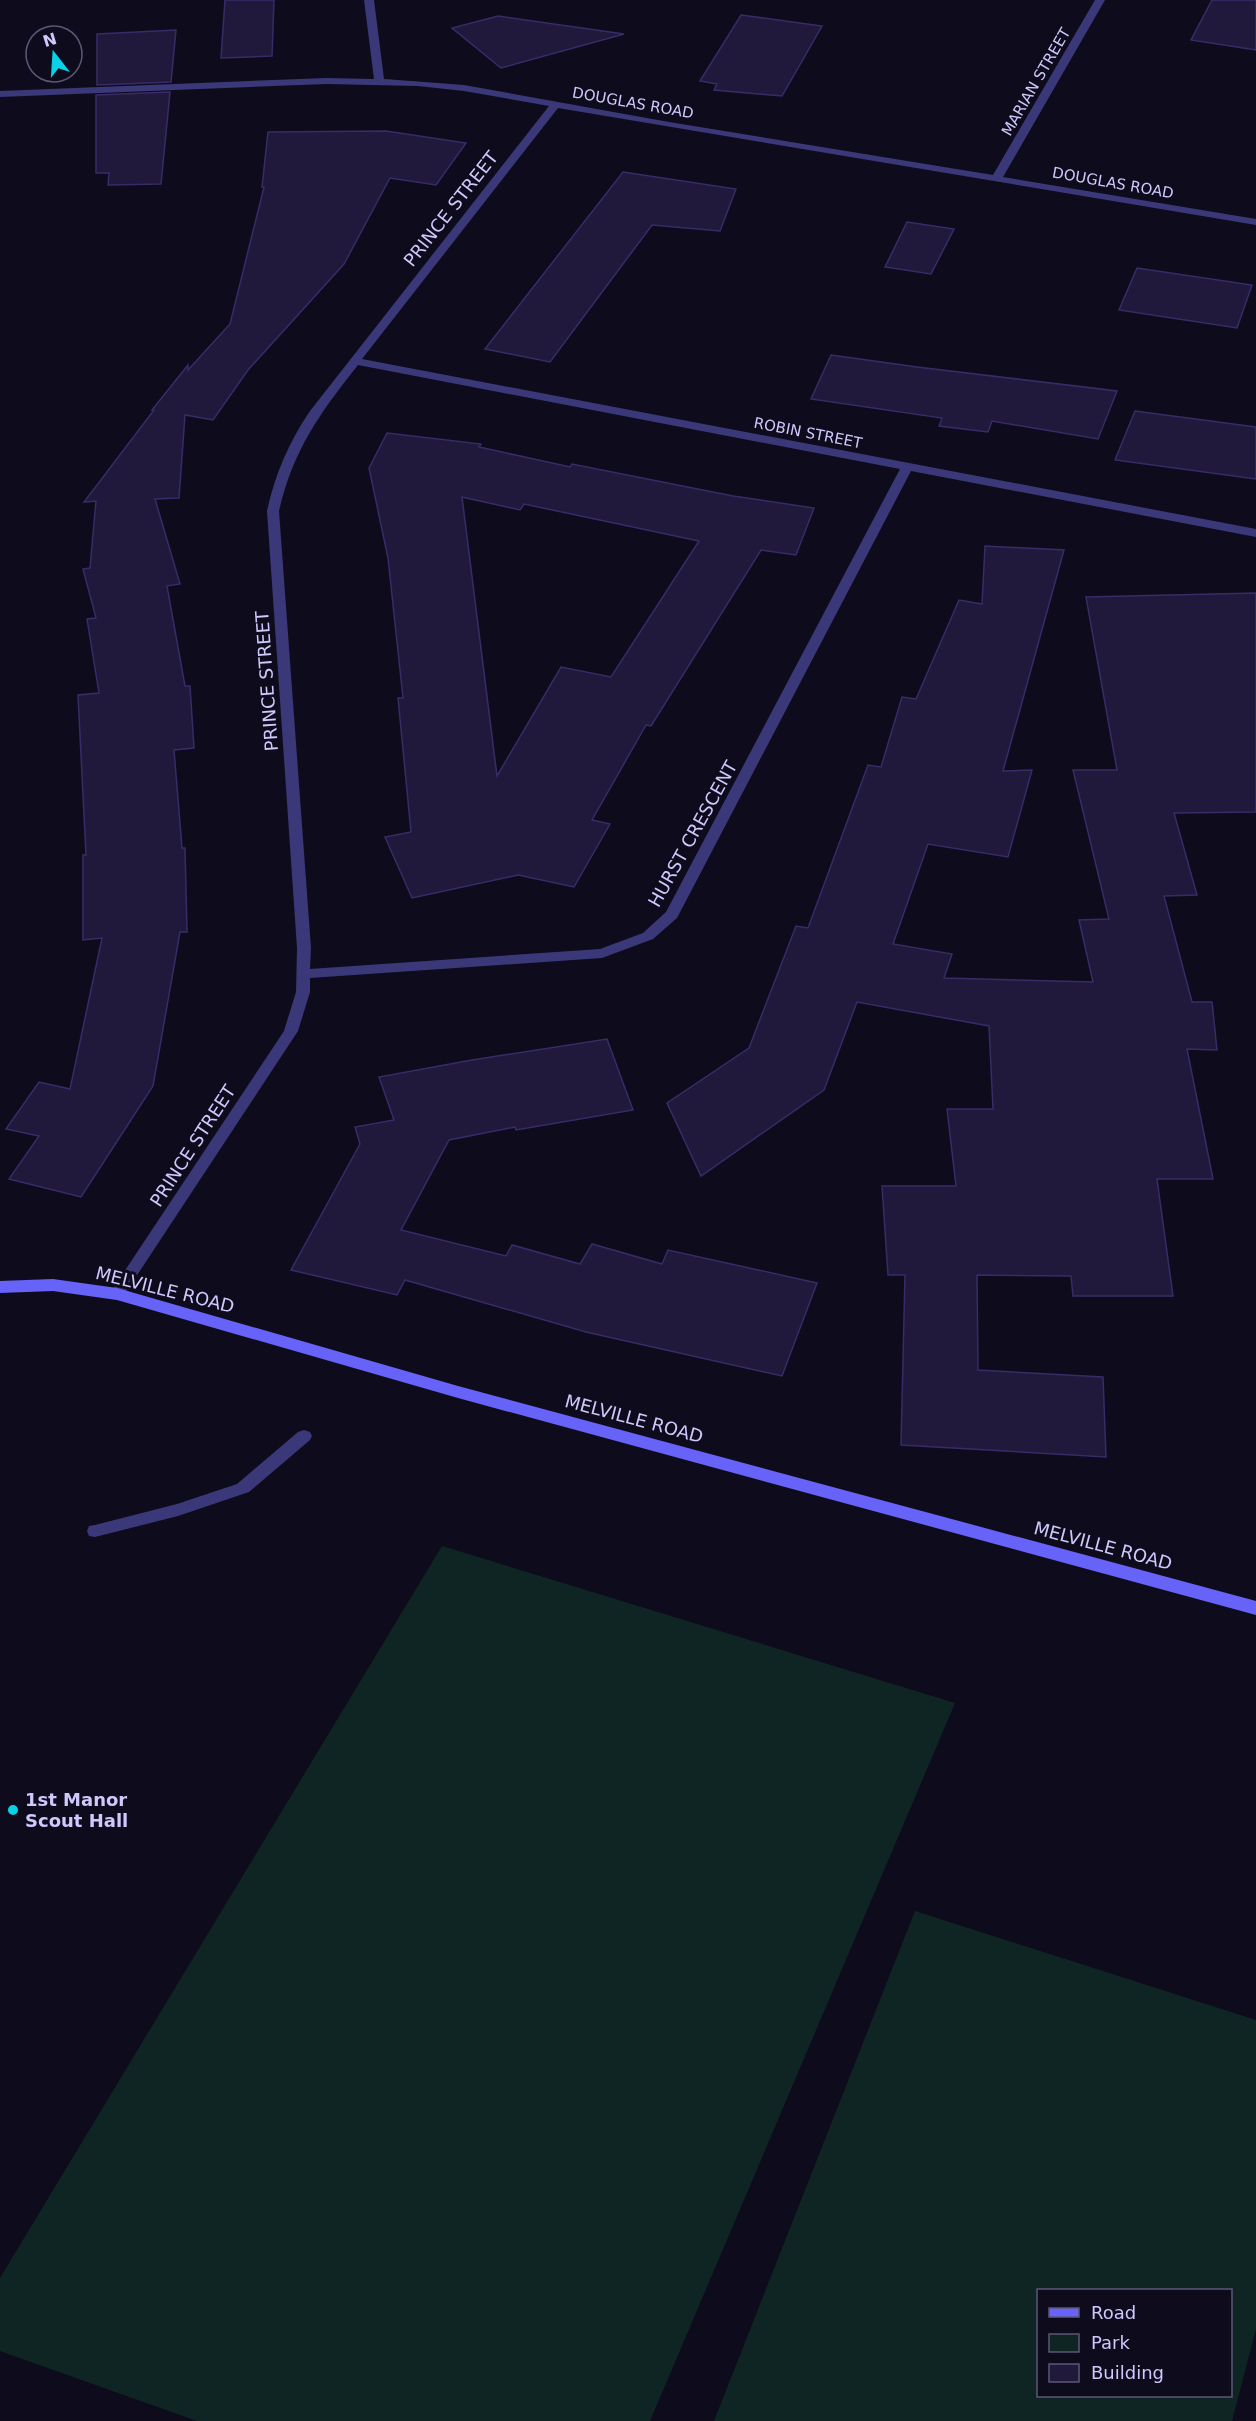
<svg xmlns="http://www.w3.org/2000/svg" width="1256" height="2421" viewBox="0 0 1256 2421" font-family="'DejaVu Sans',sans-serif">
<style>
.green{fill:#0f2524;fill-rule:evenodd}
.building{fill:#20193c;stroke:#372c67;stroke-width:1.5;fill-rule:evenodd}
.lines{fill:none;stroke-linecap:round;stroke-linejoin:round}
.lane{fill:#3b3879;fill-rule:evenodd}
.street{fill:#3b3879;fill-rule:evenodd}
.secondary{fill:#6763f9;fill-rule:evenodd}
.poi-dot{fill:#09d2e8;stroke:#0e0c1c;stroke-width:2}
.labels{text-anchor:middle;stroke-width:6;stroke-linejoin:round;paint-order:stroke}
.far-street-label{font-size:15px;fill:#cec8fd;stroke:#0e0c1c}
.street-label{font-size:18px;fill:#cec8fd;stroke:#0e0c1c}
.poi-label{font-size:18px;font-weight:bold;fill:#cec8fd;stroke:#0e0c1c;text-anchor:start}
</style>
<rect width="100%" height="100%" fill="#0e0c1c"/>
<g class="green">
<path d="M442,1546L955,1703L650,2421H197L0,2351V2278Z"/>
<path d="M915,1911L1256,2020V2329L1232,2421H714ZM1038,2290H1230V2396H1038Z"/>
</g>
<g class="building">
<path d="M225,0H274L272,56L221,58Z"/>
<path d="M1212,0H1256V50L1191,40Z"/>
<path d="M741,15L822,26L782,96L714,90L717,84L700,81Z"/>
<path d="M498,16L624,34L501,68L452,28Z"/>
<path d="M176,30L171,82L97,85V34Z"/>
<path d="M170,92L161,184L108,185L109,173H96V95Z"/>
<path d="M386,131L466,143L436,185L390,178L344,264L248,370L213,420L185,415L179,498L155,499L180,584L167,586L185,686H190L194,748L174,750L182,848H185L187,932H180L153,1086L81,1197L9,1179L39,1136L6,1129L39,1082L70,1089L102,938L83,940V855H86L78,695L99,693L87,619L96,618L83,569L90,568L96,501L84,502L154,410H152L188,365V370L230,324L264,187H262L268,132Z"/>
<path d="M623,172L736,189L720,231L652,225L550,362L485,349Z"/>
<path d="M907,222L954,229L931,274L885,267Z"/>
<path d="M1137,268L1252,285L1237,328L1119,310Z"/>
<path d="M831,355L917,367L1117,391L1098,439L992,421L988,432L939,426L942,418L811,399Z"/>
<path d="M1135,411L1256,427V479L1115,460Z"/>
<path d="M387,433L481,444L479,447L570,467L572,464L733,496L814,508L796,555L761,550L651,726L646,725L592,820L610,824L574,887L518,875L412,898L385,837L411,832L398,698H403L388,558L369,468ZM462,497L520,510L524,504L699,541L611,677L561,667L497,776Z"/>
<path d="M985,546L1064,550L1003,771L1032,770L1008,857L928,844L893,944L952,954L944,978L1093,982L1079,920L1109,919L1073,770H1117L1086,597L1256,593V812L1174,813L1197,895L1164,896L1192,1002H1212L1217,1050L1187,1049L1213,1179H1157L1173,1296H1073L1071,1276L977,1275L978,1370L1103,1377L1106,1457L901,1445L905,1275H888L882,1186H956L947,1109H993L989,1026L857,1002L824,1090L701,1176L667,1103L749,1048L796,926L808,928L868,765L881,767L902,697L916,699L959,600L982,604Z"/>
<path d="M607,1039L633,1110L516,1130L515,1127L449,1140L401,1230L506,1256L512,1245L580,1264L592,1244L662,1264L668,1250L817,1283L782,1376L586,1332L405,1280L397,1295L291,1270L360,1144L355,1127L394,1120L379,1077L472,1060Z"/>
</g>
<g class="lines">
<path class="lane" d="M304,1430L310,1432L312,1436L310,1440L249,1492L178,1516L95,1537L89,1536L87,1531L89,1526L95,1525L177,1504L237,1484L298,1432Z"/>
<path class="street" d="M364,0H374L384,79L464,85L669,122L993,175L1095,0H1105L1003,177L1256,219V225L558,108L362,359L1256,529V537L911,471L677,918L653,939L602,958L310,978V992L298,1031L122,1298H112L109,1294L112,1290L284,1031L296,992L297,948L267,511C275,474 289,442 310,411L549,106L464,91L418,86L326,84L0,97V91L326,78L374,79ZM358,365L900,469L666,912L643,933L600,949L310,969L311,948L279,511C293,450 320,413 358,365Z"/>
<path class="secondary" d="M53,1279L117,1288L458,1386L1256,1601V1615L458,1398L117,1300L53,1291L0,1293V1281Z"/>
</g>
<circle class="poi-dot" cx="13" cy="1810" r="6"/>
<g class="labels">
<g class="far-street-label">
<text transform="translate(1036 82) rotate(-60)" y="5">MARIAN STREET</text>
<text transform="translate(633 103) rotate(10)" y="5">DOUGLAS ROAD</text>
<text transform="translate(1113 183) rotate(10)" y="5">DOUGLAS ROAD</text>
<text transform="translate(808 433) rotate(11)" y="5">ROBIN STREET</text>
</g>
<g class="street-label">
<text transform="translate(451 209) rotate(-52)" y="6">PRINCE STREET</text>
<text transform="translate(267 681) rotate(-94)" y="6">PRINCE STREET</text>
<text transform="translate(693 834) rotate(-61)" y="6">HURST CRESCENT</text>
<text transform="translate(193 1146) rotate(-57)" y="6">PRINCE STREET</text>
<text transform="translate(165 1290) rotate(14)" y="6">MELVILLE ROAD</text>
<text transform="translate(634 1419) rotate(15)" y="6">MELVILLE ROAD</text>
<text transform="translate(1103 1546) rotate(15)" y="6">MELVILLE ROAD</text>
</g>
<g class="poi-label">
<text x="25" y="1806">1st Manor<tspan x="25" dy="21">Scout Hall</tspan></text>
</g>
</g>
<rect x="1037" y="2289" width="195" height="108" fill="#0e0c1c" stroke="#5b5776" stroke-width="1.5"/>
<rect x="1049" y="2308" width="30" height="9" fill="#6763f9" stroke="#5b5776" stroke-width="1.5"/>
<text x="1091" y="2319" font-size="18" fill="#cec8fd">Road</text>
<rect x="1049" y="2334" width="30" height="18" fill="#0f2524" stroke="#5b5776" stroke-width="1.5"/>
<text x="1091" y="2349" font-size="18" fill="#cec8fd">Park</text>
<rect x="1049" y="2364" width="30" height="18" fill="#20193c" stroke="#5b5776" stroke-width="1.5"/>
<text x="1091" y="2379" font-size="18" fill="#cec8fd">Building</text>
<g transform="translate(54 54) rotate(343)"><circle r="28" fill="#0e0c1c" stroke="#5b5776" stroke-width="1.5"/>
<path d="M0-4.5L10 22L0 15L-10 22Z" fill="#09d2e8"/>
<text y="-9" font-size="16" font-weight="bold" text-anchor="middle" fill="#cec8fd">N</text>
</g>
</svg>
